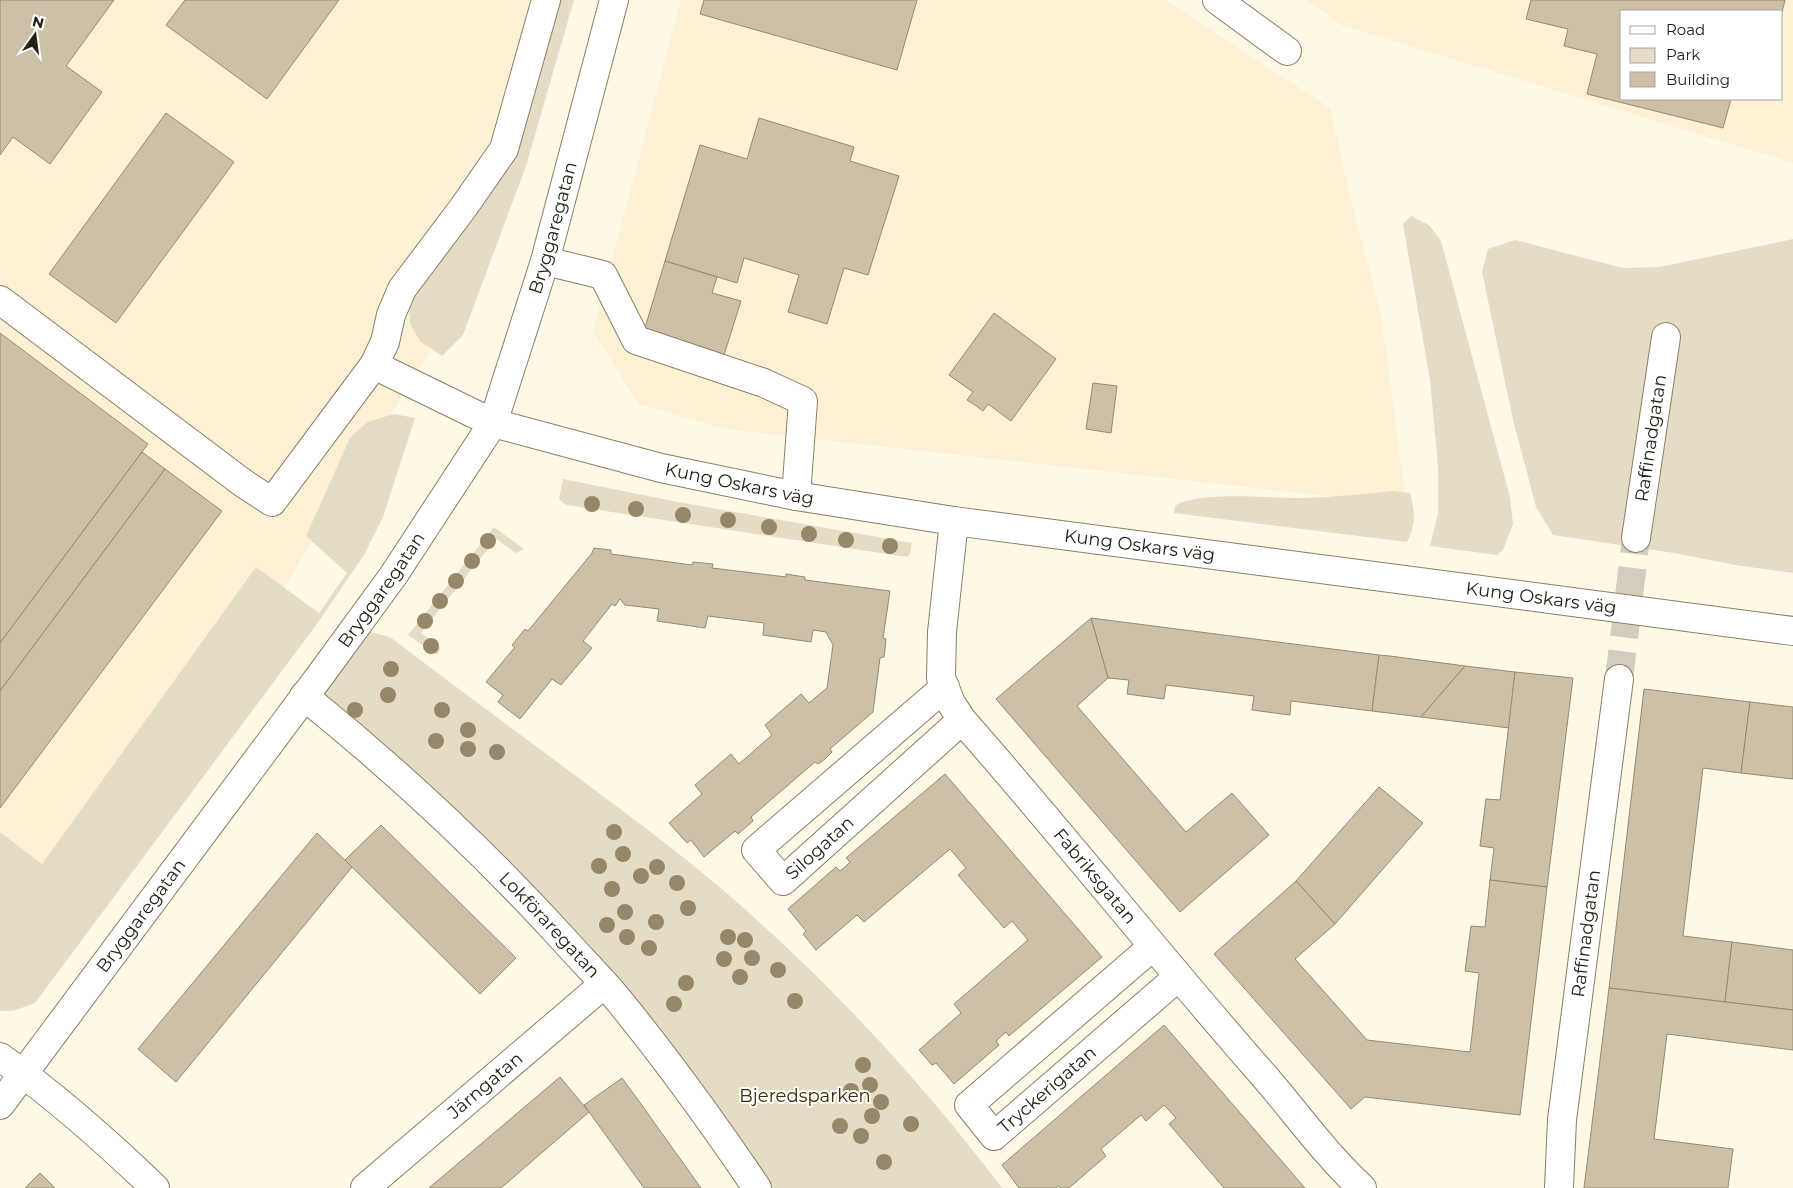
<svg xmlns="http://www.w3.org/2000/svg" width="1793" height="1188" viewBox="0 0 1793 1188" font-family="Montserrat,sans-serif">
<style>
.built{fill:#fdf1d5;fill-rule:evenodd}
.green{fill:#e6dcc5}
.building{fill:#ccc1a6;stroke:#968b71}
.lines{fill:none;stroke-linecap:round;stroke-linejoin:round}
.minor-tunnel{stroke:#d4cdbd;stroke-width:28;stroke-dasharray:28 14;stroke-linecap:butt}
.minor-casing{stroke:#8a7f66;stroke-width:30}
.major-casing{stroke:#8a7f66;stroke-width:30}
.minor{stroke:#fff;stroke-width:28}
.major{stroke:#fff;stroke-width:28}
.tree{fill:#948868}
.labels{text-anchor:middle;stroke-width:4;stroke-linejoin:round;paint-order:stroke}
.street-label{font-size:18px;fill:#262117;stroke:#fff}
.park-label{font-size:18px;fill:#3c2c00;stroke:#fff}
</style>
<rect width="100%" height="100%" fill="#fff8e7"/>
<g class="built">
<path d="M0,0H538L440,335L155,797L0,978Z"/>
<path d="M681,0H1167L1330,108L1351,201L1381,315L1405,494L1371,501L726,429L639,404L593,332Z"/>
<path d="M1306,0H1793V163L1341,25ZM1622,11H1782V99H1622Z"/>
</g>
<g class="green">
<path d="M556,0H574L526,166L463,335L442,356L420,341L410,324V302L505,168Z"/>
<path d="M1411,216L1429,225L1441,241L1510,497L1513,524L1503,550L1497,555L1430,546L1438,514V466L1430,380L1403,224Z"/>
<path d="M1793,239V573L1735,565L1674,553L1553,535L1536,507L1513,420L1482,272L1488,249L1515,240L1623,268L1660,267Z"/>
<path d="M394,414L415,418L383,517L364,555L319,621L35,1003L13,1011H0V832L42,864L256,567L319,613L347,573L306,536L350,438L367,422Z"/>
<path d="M563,479L678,502L912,543L910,554L907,557L566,505L559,499Z"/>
<path d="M1393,491L1410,493C1415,512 1416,525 1407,542L1174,513L1175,506C1200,490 1272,499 1304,498C1334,497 1363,494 1393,491Z"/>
<path d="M494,527L524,549L516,553L496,539L421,633L441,648L437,655L408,635Z"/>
<path d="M354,628L390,637C453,685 517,732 580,779C631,817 683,855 731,897C831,984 922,1082 1002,1188H757L654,1045L322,711V673Z"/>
</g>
<g class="building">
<path d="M0,0H114L66,66L102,92L50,164L13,137L0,155Z"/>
<path d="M185,0H339L267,99L166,25Z"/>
<path d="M704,0H917L897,70L700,14Z"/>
<path d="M1531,0H1785L1782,12L1622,11V99H1731L1723,128L1587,94L1597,54L1564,46L1568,29L1526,19Z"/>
<path d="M166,113L234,162L116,323L49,274Z"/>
<path d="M759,118L854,147L850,161L899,176L868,275L844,268L827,324L788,312L799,275L744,258L737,283L665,261L700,145L747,159Z"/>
<path d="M665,261L717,277L712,293L741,301L724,355L644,331Z"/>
<path d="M994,313L1056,359L1011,421L988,404L983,411L975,405L967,400L973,392L949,375Z"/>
<path d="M0,333L148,444L0,643Z"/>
<path d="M1093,383L1117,386L1111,433L1086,429Z"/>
<path d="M142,452L165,469L0,691V643Z"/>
<path d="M165,469L222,511L0,808V691Z"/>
<path d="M594,548L611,550V554L692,565L693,562L713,564L712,568L786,577V574L805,577V580L890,591L883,638L886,639L885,649L884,657L880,658L873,712L830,749L832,752L825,759L818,764L815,762L751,817L753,821L738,834L735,831L704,857L691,840L687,843L669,823L702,794L695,785L731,754L739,764L772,735L765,725L801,694L809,703L827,688L833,645L826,632L813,630L811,642L763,635L764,623L708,616L705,628L657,621L659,609L625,605L620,599L615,606L612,604L583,641L592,648L561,685L552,679L520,719L498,702L503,695L486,682L515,647L512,645L525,629L528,631L592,553Z"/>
<path d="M1091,618L1379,655L1372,711L1291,701L1290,715L1252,710L1254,696L1166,685L1164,699L1127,694L1129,680L1108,678Z"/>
<path d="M1091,618L1108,678L1077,706L1186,832L1232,793L1269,835L1180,912L996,699Z"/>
<path d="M1379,655L1390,656L1465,666L1421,717L1372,711Z"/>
<path d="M1465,666L1515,672L1509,728L1421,717Z"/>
<path d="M1515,672L1573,678L1547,887L1490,880L1494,848L1480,846L1486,799L1500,800Z"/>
<path d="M1644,689L1750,702L1741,773L1703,768L1683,936L1732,942L1725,1002L1609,988Z"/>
<path d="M1750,702L1793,707V779L1741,773Z"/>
<path d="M945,774L1102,957L1009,1036L1006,1032L996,1041L999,1045L954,1084L936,1063L932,1065L919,1050L961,1013L954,1004L1028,940L1012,921L1004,928L958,875L966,868L950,849L864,922L857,915L816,950L803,934L806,931L788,909L836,867L840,871L845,867L850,862L846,858Z"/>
<path d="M1379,787L1423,823L1335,924L1296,881Z"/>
<path d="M381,825L516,958L480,994L345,860Z"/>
<path d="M317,833L352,867L176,1082L138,1049Z"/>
<path d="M1490,880L1547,887L1520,1115L1365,1097L1351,1109L1214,954L1296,881L1335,924L1295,959L1367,1040L1470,1052L1479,973L1465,971L1471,926L1485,927Z"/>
<path d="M1732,942L1793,950V1010L1725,1002Z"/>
<path d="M1609,988L1793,1010V1050L1667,1034L1654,1139L1733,1149L1728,1188H1584Z"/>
<path d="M1164,1025L1305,1188H1224L1169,1124L1176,1118L1164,1105L1146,1121L1141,1115L1101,1149L1106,1156L1069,1188H1061L1058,1186L1056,1188H1019L1002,1165Z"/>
<path d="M560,1077L589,1112L501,1188H429Z"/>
<path d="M622,1078L636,1097L701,1188H644L589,1112L584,1105Z"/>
<path d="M40,1173L55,1188H25Z"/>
</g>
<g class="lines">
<path class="minor-tunnel" d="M1619,679L1636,538"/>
<g class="minor-casing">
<g id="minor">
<path d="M1217,0L1287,51"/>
<path d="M545,261L603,275L636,340L764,383L803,401L796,496"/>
<path d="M0,300L243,483L272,502L374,365L493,423"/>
<path d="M374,365L385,342L391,315L402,289L463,208L504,149L546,0"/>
<path id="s1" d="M954,521L942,632L941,678L951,703L962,720C1065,837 1162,960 1265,1077C1297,1114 1326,1155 1362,1188"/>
<path id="s2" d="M1636,538L1666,337"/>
<path id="s3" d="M945,687L756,850L783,881L962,720"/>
<path id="s4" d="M304,696C397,771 485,853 565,941C582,960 600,978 616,997C666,1058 713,1123 757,1188"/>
<path id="s5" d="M1152,947L969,1105L994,1136L1178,977"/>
<path d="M0,1057C56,1096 106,1141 155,1188"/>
<path id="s6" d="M365,1188L604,984"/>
<path id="s7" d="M1559,1188L1562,1120L1619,679"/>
</g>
</g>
<g class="major-casing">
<g id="major">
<path id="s8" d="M493,423L661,468L796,496L954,521L1793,631"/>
<path id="s9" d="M0,1105L322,673L393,576L493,423L545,261L614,0"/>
</g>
</g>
<use href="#minor" class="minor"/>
<use href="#major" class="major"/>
</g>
<g class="tree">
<circle cx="592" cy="504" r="8"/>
<circle cx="636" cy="509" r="8"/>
<circle cx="683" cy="515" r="8"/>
<circle cx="728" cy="520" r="8"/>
<circle cx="769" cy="527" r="8"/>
<circle cx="809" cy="534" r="8"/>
<circle cx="846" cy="540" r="8"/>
<circle cx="488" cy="541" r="8"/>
<circle cx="890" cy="546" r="8"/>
<circle cx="472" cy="561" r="8"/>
<circle cx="456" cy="581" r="8"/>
<circle cx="440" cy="601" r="8"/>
<circle cx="425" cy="621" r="8"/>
<circle cx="431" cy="646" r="8"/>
<circle cx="391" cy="669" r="8"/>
<circle cx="388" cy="695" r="8"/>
<circle cx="355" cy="710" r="8"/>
<circle cx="442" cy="710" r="8"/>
<circle cx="468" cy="730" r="8"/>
<circle cx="436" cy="741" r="8"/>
<circle cx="468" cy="749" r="8"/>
<circle cx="497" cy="752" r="8"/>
<circle cx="614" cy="832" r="8"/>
<circle cx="623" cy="854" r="8"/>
<circle cx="599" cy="866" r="8"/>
<circle cx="657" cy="867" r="8"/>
<circle cx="641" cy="876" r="8"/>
<circle cx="677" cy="883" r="8"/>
<circle cx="612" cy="889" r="8"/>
<circle cx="688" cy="908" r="8"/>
<circle cx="625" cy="912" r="8"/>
<circle cx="656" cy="922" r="8"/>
<circle cx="607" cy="925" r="8"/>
<circle cx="627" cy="937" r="8"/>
<circle cx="728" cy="937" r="8"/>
<circle cx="745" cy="940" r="8"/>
<circle cx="649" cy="948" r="8"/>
<circle cx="752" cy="958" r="8"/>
<circle cx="724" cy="959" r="8"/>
<circle cx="778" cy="970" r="8"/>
<circle cx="740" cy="977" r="8"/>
<circle cx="686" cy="983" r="8"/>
<circle cx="795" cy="1001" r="8"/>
<circle cx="674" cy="1004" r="8"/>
<circle cx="863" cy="1065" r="8"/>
<circle cx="870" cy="1085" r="8"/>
<circle cx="851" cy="1091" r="8"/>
<circle cx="881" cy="1102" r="8"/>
<circle cx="872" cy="1116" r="8"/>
<circle cx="911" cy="1124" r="8"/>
<circle cx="840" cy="1126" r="8"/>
<circle cx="861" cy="1136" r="8"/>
<circle cx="884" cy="1162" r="8"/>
</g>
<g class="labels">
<g class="street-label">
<text dy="6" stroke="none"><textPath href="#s9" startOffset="1046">Bryggaregatan</textPath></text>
<text dy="6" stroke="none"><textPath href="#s2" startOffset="101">Raffinadgatan</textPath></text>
<text dy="6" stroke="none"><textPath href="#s8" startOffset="254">Kung Oskars väg</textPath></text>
<text dy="6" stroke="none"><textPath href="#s8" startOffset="659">Kung Oskars väg</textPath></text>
<text dy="6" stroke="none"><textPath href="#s9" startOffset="641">Bryggaregatan</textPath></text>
<text dy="6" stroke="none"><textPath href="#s8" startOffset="1064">Kung Oskars väg</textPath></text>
<text dy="6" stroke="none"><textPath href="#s3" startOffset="340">Silogatan</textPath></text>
<text dy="6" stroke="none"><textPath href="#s1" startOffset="410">Fabriksgatan</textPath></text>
<text dy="6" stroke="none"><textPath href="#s9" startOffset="236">Bryggaregatan</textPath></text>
<text dy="6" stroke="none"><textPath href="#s4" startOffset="336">Lokföraregatan</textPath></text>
<text dy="6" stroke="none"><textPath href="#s7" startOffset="256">Raffinadgatan</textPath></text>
<text dy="6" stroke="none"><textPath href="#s6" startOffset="158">Järngatan</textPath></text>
<text dy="6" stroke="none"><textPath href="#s5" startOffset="352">Tryckerigatan</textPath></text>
</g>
<g class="park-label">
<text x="805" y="1102">Bjeredsparken</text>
</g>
</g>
<rect x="1620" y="10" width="162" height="90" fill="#ffffff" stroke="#a8a6a2"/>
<rect x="1630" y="26" width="25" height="8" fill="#ffffff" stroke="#a8a6a2"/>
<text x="1666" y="35" font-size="15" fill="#262117">Road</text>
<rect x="1630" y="48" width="25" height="15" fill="#e6dcc5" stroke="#a8a6a2"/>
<text x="1666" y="60" font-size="15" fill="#262117">Park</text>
<rect x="1630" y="72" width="25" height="15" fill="#ccc1a6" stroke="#a8a6a2"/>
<text x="1666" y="85" font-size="15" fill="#262117">Building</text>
<g transform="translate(35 35) rotate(14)" stroke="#ffffff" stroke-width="4" paint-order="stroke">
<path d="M0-4L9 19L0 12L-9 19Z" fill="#262117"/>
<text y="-8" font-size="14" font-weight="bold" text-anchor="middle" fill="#262117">N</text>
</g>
</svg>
